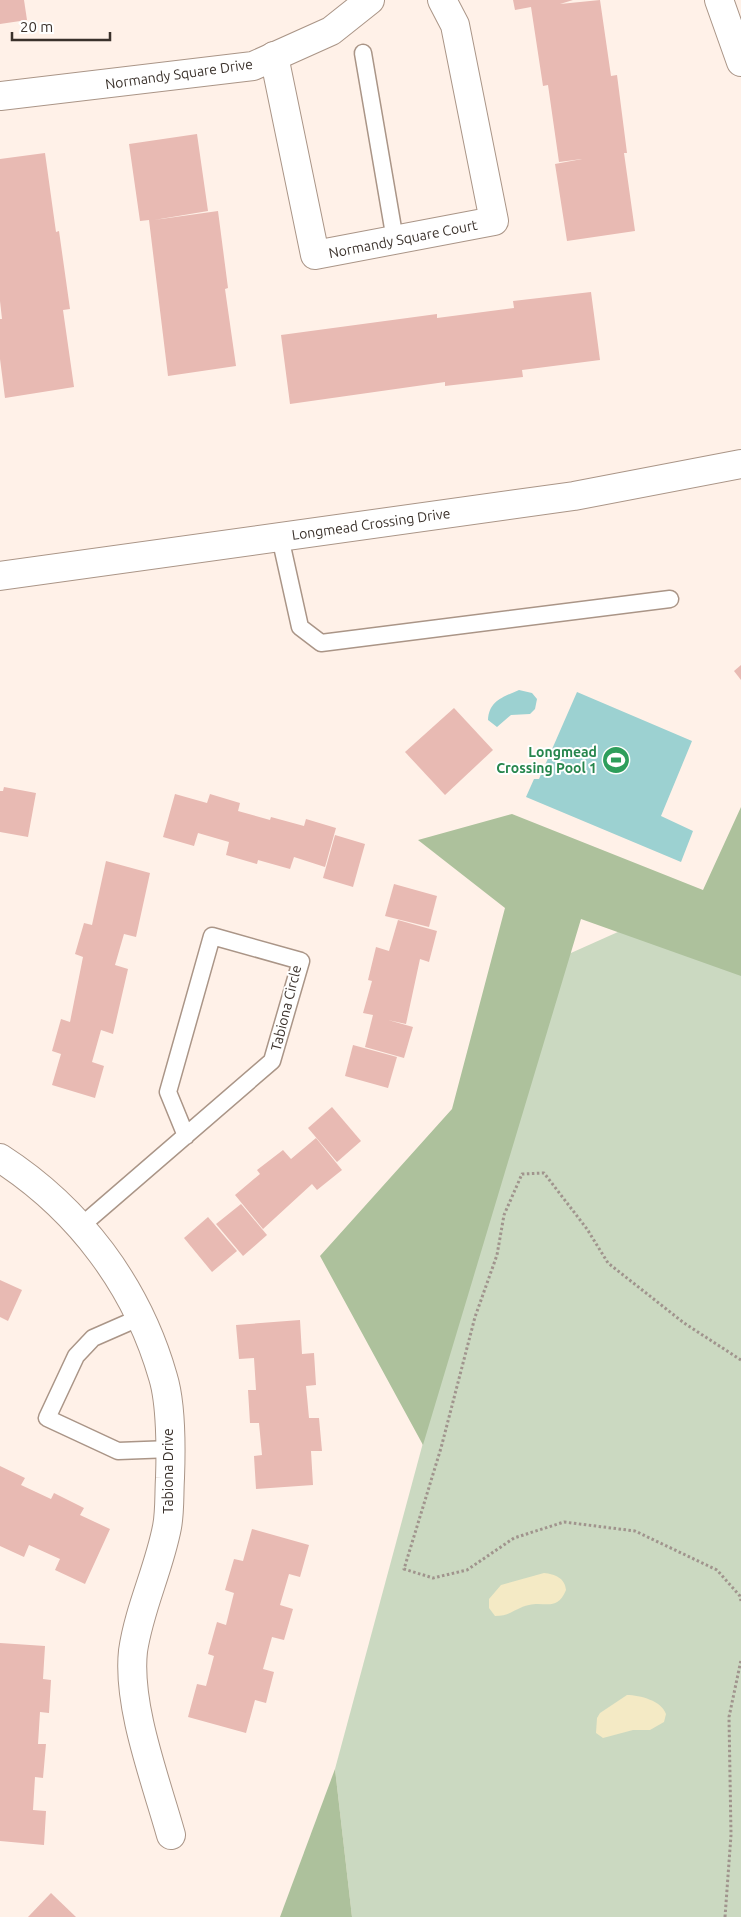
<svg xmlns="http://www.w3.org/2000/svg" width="741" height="1917" viewBox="0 0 741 1917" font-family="Ubuntu,sans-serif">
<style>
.green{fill:#cbd9c1}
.forest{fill:#adc19c}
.sand{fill:#f4eac5}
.water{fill:#9cd1d1}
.building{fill:#e8bab3}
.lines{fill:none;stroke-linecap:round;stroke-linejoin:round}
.lane-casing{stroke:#aa9587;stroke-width:19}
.street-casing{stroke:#aa9587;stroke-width:30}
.secondary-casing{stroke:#aa9587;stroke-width:30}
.path{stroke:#a0948d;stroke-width:3;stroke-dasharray:2.5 2.5;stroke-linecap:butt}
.lane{stroke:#fff;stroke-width:16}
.street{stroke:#fff;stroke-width:28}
.secondary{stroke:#fff;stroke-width:28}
.labels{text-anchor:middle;stroke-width:4;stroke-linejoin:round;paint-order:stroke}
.street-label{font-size:14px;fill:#3a312b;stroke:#fff}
.leisure-label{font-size:14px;font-weight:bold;fill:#27864d;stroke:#fff;text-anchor:end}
</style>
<rect width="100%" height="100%" fill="#fff1e8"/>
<path class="green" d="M694,898L741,920V1917H352L335,1769L553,961Z"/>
<g class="forest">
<path d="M741,807V976L581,919L423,1445L320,1256L452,1109L505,908L418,840L512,814L703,890Z"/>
<path d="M335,1769L352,1917H280Z"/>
</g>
<g class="sand">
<path d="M544,1573C555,1574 565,1578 566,1590C557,1612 545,1601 529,1605C515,1608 511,1616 495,1616L489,1608V1599L501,1585Z"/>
<path d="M627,1695C640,1695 662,1701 666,1714L664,1722L650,1730H633L603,1738L596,1733L597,1718L600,1713Z"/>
</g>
<g class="water">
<path d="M519,690L532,693L537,699L535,709L530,714L511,715L497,727L488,720C489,701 503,697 519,690Z"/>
<path d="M577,692L692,741L661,816L693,831L681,862L526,797L534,779H539Z"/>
</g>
<g class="building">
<path d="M0,0H24L27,20L0,24Z"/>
<path d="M513,0H573L560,4L600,0L611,76L617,75L627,153H624L635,231L567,241L555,164L582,159L559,162L548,85L543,86L531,7L515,10Z"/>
<path d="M197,134L208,211L154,220L218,211L228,288L225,289L236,366L168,376L149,220L140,221L129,144Z"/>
<path d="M45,153L56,232L59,231L70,309L63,310L74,387L5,398L0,359V319H2L0,301V159Z"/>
<path d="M591,292L600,360L522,370L523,377L445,386V382L290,404L281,335L437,314V318L514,308L513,301Z"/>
<path d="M741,665V680L734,671Z"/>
<path d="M454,708L493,750L445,795L405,752Z"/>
<path d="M4,787L36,793L28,837L0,832V791H3Z"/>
<path d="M175,794L207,803L210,794L240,803L238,811L270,820L271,817L304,826L306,819L336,828L325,867L294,857L290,869L258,860L257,864L226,855L229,842L198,833L194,846L163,837Z"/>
<path d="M335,835L365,844L353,887L323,878Z"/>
<path d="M106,861L150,873L136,937L124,934L115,965L128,969L113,1034L101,1030L92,1062L104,1066L95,1098L52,1085L61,1054L52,1051L61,1019L70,1022L83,957L75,954L84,923L92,925Z"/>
<path d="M394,884L437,896L429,927L385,916Z"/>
<path d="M398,920L437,931L429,962L420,959L406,1024L388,1020L413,1027L404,1058L365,1047L373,1015L363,1013L372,981L368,980L376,947L389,951Z"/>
<path d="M353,1045L397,1057L388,1088L345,1076Z"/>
<path d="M332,1107L361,1141L337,1162L308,1128Z"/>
<path d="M316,1138L342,1170L317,1190L312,1184L263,1229L235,1195L260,1174L257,1170L283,1150L291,1159Z"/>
<path d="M241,1204L267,1235L243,1256L216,1224Z"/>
<path d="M208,1217L237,1251L212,1272L184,1238Z"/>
<path d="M0,1280L22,1290L8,1321L0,1317Z"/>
<path d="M300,1320L302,1354L314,1353L316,1385L306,1386L309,1418H319L322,1451H311L313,1485L256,1489L254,1456L262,1455L259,1423H250L248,1390H256L254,1358L239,1359L236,1325Z"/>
<path d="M0,1466L25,1478L21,1485L51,1499L54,1493L84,1508L80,1515L110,1529L85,1584L55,1570L60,1559L29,1545L24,1557L0,1546Z"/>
<path d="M252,1529L309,1545L300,1577L289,1574L280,1605L293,1609L284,1640L272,1637L263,1669L274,1672L266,1703L255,1700L246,1733L188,1717L197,1684L206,1686L214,1656L208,1654L217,1622L226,1625L234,1593L225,1590L234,1559L243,1561Z"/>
<path d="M0,1643L45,1646L43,1679L51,1680L49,1713L40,1712L38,1744H46L43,1778L35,1777L33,1810L46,1811L44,1845L0,1841Z"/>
<path d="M51,1893L76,1917H28Z"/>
</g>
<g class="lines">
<g class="lane-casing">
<g id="lane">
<path d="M363,53L395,240"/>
<path d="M280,537L300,627L321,643L670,599"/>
<path d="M81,1226L272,1061L301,961L212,936L168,1092L186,1136"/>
<path d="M141,1317L93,1338L76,1356L47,1418L118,1451L171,1449"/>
</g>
</g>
<g class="street-casing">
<g id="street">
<path d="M274,56L315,255L494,221L455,25L442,0"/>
<path d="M0,96L253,66L331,31L370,0"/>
<path d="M0,1158C79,1209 137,1286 163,1377C171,1403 171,1451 170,1478C169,1494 170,1512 167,1527C159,1569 139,1609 133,1651C127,1706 156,1781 171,1835"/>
</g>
</g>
<g class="secondary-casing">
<g id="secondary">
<path d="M719,0L741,62"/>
<path d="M0,576L574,496L741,464"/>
</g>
</g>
<g class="path">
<path d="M741,1360L684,1323L608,1263L587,1229L544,1173L522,1174L504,1215L497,1255L475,1317L441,1448L404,1569L433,1578L467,1570L514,1538L564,1522L635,1531L717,1570L740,1596L741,1601"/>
<path d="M725,1917L731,1835L729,1717L741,1660"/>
</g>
<use href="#lane" class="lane"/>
<use href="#street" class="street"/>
<use href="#secondary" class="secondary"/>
</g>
<defs>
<g id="stadium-disc" transform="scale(1.4375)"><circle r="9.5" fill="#2e9e5b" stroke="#fff"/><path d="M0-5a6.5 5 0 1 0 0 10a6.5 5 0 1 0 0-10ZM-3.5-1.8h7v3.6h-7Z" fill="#fff"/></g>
</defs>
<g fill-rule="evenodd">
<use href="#stadium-disc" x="616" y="760"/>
</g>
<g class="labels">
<g class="street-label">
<text transform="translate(179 74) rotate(-8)" y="5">Normandy Square Drive</text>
<text transform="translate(403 239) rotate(-11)" y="5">Normandy Square Court</text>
<text transform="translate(371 524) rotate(-8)" y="5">Longmead Crossing Drive</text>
<text transform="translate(286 1008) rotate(-76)" y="5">Tabiona Circle</text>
<text transform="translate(168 1471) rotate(-90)" y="5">Tabiona Drive</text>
</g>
<g class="leisure-label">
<text x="597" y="757">Longmead<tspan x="597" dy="16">Crossing Pool 1</tspan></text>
</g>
</g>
<path d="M12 32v8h98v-8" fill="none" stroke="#3a312b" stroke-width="2.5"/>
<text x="20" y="32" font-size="15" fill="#3a312b" stroke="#ffffff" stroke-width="4" paint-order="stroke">20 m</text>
</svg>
